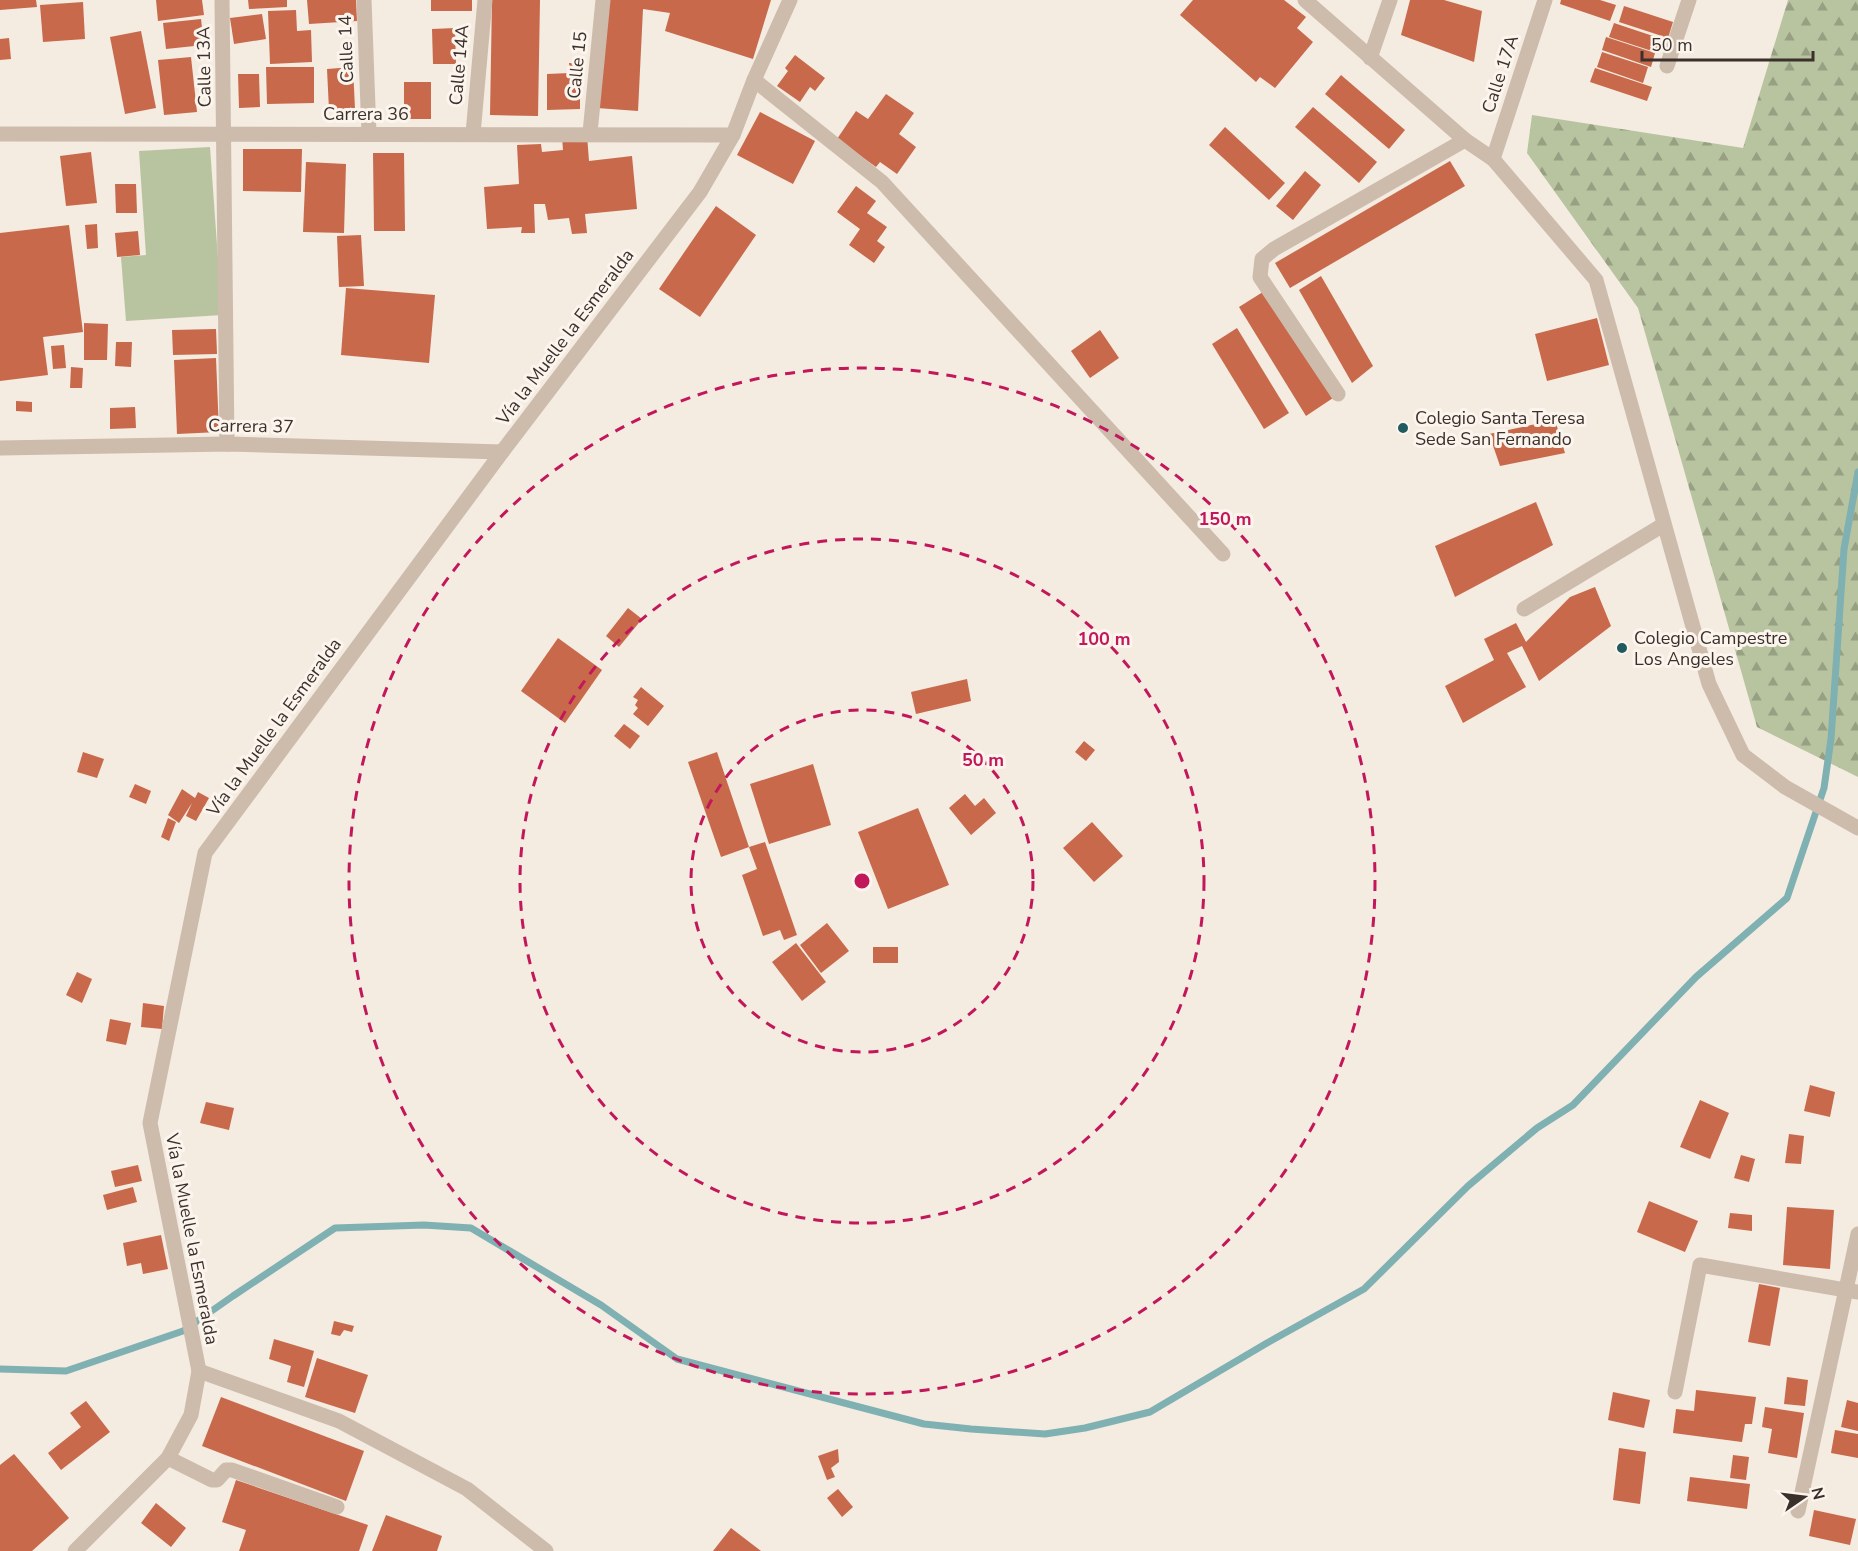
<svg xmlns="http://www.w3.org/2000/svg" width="1858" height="1551" viewBox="0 0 1858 1551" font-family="'Nunito Sans',sans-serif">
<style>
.green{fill:#b8c4a0}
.forest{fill:url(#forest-firs)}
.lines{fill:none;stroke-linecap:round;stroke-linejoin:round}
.stream{stroke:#7fb0b2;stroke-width:7}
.building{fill:#c8694b}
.minor{stroke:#cdbbac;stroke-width:15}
.ring{fill:none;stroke:#c2185b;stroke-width:3;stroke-dasharray:10 8}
.poi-dot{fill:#1f5a5e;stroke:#fbf5ee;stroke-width:2}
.labels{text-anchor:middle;stroke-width:6;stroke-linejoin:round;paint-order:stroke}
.street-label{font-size:18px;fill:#3b302b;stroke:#fbf5ee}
.poi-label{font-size:18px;fill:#3b302b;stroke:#fbf5ee;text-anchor:start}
.centre{fill:#c2185b;stroke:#fbf5ee;stroke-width:3}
.ring-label{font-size:18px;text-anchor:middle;font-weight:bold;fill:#c2185b;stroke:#fbf5ee;stroke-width:6;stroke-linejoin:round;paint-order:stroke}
</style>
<defs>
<pattern id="forest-firs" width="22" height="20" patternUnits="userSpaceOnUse" patternTransform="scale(1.5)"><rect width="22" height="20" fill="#b8c4a0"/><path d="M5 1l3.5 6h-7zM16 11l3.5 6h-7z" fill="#97a083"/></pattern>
</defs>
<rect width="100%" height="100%" fill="#f4ebe1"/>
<path class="green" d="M210,147L222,315L126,321L121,257L146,255L139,151Z"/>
<path class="forest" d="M1788,0H1858V777L1757,727L1638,308L1527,153L1532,115L1743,148Z"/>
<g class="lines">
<path class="stream" d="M0,1369L66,1371L183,1331L233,1296L335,1228L424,1225L471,1228L601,1305L677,1359L924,1424L971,1429L1045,1434L1085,1428L1150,1412L1267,1343L1364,1289L1468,1186L1537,1128L1573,1105L1696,977L1787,898L1824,788L1831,739L1844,549L1858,472"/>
</g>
<g class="building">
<path d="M0,0H36L37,7L0,10Z"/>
<path d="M156,0H202L204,15L158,21Z"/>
<path d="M248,0H287V7L249,9Z"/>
<path d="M307,0H356L357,21L309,24Z"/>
<rect x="431" y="0" width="41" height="11"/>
<path d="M492,0H540L538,116L490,115Z"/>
<path d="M604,0H771L753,59L665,31L670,13L643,9L638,111L597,108Z"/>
<path d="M1193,0H1284L1306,17L1297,28L1313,42L1275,88L1260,77L1256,82L1180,15Z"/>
<path d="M1410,0H1444L1482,11L1474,62L1401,35Z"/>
<path d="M1561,0H1600L1616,5L1610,21L1560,4Z"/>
<path d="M83,2L85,39L43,42L40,5Z"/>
<path d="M1624,6L1673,22L1668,38L1619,22Z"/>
<path d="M296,10L297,31L311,30L312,62L270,64L268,11Z"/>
<path d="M262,14L266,39L234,44L230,18Z"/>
<path d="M201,19L204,45L166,49L163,23Z"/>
<path d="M1614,23L1662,39L1658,53L1609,37Z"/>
<path d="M455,28L456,64H433L432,29Z"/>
<path d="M141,31L156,108L125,114L110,37Z"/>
<path d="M1606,37L1655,53L1651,67L1602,50Z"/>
<path d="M9,38L11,59L0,60V39Z"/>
<path d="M1602,52L1648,67L1643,83L1597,67Z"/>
<path d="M795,55L825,78L815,91L810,87L800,102L777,86L788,71L785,68Z"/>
<path d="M191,57L197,112L164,115L158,60Z"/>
<path d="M569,63H580V109L547,110V74L570,73Z"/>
<path d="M266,67H314V103L267,104Z"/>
<path d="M353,67L355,109L329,110L327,69Z"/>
<path d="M1595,68L1652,87L1647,101L1590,82Z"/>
<path d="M238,74H259L260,107L239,108Z"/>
<path d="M1341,75L1405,130L1389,149L1325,94Z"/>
<rect x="404" y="82" width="27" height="37"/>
<path d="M886,94L914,113L899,134L916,147L897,174L880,162L876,167L837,139L856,111L868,119Z"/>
<path d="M1313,107L1377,162L1359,183L1295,127Z"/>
<path d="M760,112L815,141L793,184L737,155Z"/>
<path d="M1225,127L1285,183L1269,200L1209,145Z"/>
<path d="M587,135L589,161L632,156L637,209L585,214L587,233L572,234L569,218L548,220L545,204H534L535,233H521L522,227L487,229L484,187L519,184L517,145L541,144L542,152L563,150L562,137Z"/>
<path d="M243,149H302L301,192L243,191Z"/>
<path d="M91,152L97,203L66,206L60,156Z"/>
<path d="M373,153H404L405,231H374Z"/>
<path d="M1450,161L1465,186L1290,288L1275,263Z"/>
<path d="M306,162L346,164L344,233L303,232Z"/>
<path d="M1305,171L1321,185L1293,220L1276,206Z"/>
<path d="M115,184H136L137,213H116Z"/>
<path d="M856,186L876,201L867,213L887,227L877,241L885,247L874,263L849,245L860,229L837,212Z"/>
<path d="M716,206L756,235L700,317L659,289Z"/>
<path d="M97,224L98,248L87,249L85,225Z"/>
<path d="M69,225L83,332L43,337L48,375L0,381V233Z"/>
<path d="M138,231L140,255L117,257L115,233Z"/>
<path d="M361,235L364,286L339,287L337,236Z"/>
<path d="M1321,276L1373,366L1352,383L1299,290Z"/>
<path d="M346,288L435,295L429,363L341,355Z"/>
<path d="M1266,290L1333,398L1306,416L1239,307Z"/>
<path d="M1597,318L1609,365L1547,381L1535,334Z"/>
<path d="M84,323L108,324L107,360H84Z"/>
<path d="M1237,328L1289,413L1264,429L1212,344Z"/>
<path d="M216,329L217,354L173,355L172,330Z"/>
<path d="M1100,330L1119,358L1090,378L1071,351Z"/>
<path d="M116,342H132L131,367L115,366Z"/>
<path d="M64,345L66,368L53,369L51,346Z"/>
<path d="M216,358L219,432L177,434L174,360Z"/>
<path d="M71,367L83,368L82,388H70Z"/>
<path d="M16,401L32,402V412L16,411Z"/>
<path d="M135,407L136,428L110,429V408Z"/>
<path d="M1555,420L1565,453L1500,466L1489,434Z"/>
<path d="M1536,502L1553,545L1455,597L1435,546Z"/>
<path d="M1595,587L1611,626L1539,681L1522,646L1507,653L1526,687L1463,723L1445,686L1494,660L1484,639L1516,623L1526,642L1570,597Z"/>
<path d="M628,608L642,619L619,647L606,636Z"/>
<path d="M558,638L602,670L565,723L521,691Z"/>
<path d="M967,679L971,701L916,714L911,692Z"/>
<path d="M641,687L664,706L648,726L633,714L638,708L635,705L638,700L633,697Z"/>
<path d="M624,724L640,736L630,749L614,736Z"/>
<path d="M1084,741L1095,750L1086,761L1075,752Z"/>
<path d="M83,752L104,759L97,778L77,772Z"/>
<path d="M717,752L749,847L721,857L688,762Z"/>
<path d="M813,764L831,825L769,844L750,784Z"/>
<path d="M135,784L151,791L146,804L129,797Z"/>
<path d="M182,789L195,798L198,792L209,798L196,821L186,816L192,803L179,823L168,815Z"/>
<path d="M965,794L975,806L984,798L996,813L971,835L949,808Z"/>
<path d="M918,808L949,885L888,909L858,832Z"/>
<path d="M168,818L176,822L169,841L161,837Z"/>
<path d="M1092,822L1123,856L1094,882L1063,848Z"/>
<path d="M765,842L797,935L784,940L780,930L763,936L742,875L757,869L749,847Z"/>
<path d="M827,923L849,951L821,973L800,945Z"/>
<path d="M796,943L826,982L802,1001L772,962Z"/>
<rect x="873" y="947" width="25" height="16"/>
<path d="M77,972L92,979L82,1003L66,995Z"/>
<path d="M143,1003L164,1006L162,1029L141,1027Z"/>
<path d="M110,1019L131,1023L126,1045L106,1041Z"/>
<path d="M1810,1085L1835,1092L1830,1117L1804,1111Z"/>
<path d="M1700,1100L1729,1113L1710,1159L1680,1147Z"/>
<path d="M206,1102L234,1108L229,1130L200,1123Z"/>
<path d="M1789,1134L1804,1136L1801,1164L1785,1163Z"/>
<path d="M1741,1155L1755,1159L1749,1182L1734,1178Z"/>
<path d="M138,1165L142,1181L115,1187L111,1171Z"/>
<path d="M133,1187L137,1202L107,1210L103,1195Z"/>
<path d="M1649,1201L1698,1221L1685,1252L1637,1232Z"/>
<path d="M1787,1207L1834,1210L1830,1269L1783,1265Z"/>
<path d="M1730,1213L1752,1215V1231L1728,1228Z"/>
<path d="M161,1235L168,1269L143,1274L141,1263L127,1266L123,1243Z"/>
<path d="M1759,1284L1780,1288L1770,1346L1748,1342Z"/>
<path d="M334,1321L354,1326L352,1332L344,1330L340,1336L331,1334Z"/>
<path d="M274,1339L314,1351L304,1387L287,1382L291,1366L269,1359Z"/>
<path d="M317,1358L368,1375L355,1413L305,1397Z"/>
<path d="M1787,1377L1808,1380L1805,1406L1784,1404Z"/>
<path d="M1696,1390L1756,1397L1752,1424H1745L1742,1442L1673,1433L1676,1409L1694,1411Z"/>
<path d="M1613,1392L1650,1400L1644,1428L1608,1420Z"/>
<path d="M221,1397L364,1451L346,1501L202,1446Z"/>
<path d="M1847,1400L1858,1403V1431L1841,1427Z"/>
<path d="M86,1401L110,1432L61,1470L48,1453L81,1427L70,1413Z"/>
<path d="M1765,1407L1804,1413L1797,1458L1768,1453L1772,1429L1762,1427Z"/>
<path d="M1835,1430L1858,1434V1458L1831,1453Z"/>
<path d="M1619,1448L1646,1452L1640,1504L1613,1500Z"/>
<path d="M838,1449L839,1462L831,1468L835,1477L827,1480L818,1456Z"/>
<path d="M14,1454L69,1518L32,1551H0V1465Z"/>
<path d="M1733,1455L1749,1457L1746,1480L1730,1478Z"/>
<path d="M1690,1477L1750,1484L1747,1509L1687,1501Z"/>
<path d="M236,1480L368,1525L359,1551H239L246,1530L222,1522Z"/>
<path d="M838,1489L853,1507L842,1517L827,1498Z"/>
<path d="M156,1503L186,1528L171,1547L141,1523Z"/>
<path d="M1814,1510L1856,1519L1850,1545L1809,1536Z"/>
<path d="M386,1515L442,1536L437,1551H372Z"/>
<path d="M731,1528L761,1551H713Z"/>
</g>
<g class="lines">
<g class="minor">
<path d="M222,0L227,444"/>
<path d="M364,0L369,134"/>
<path d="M1305,0L1465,140L1493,159L1596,280L1709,684L1743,755L1785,787L1858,828"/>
<path d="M1370,58L1390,0"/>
<path d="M1667,66L1689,0"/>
<path d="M754,80L882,182L1223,554"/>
<path d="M590,133L603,0"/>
<path d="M0,134L733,135"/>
<path d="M473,134L485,0"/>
<path d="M1493,159L1545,0"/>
<path d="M1338,394L1260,277L1262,259L1274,249L1465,140"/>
<path d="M0,448L227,444L502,452"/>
<path d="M1524,609L1663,525"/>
<path d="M199,1371L339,1421L467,1489L546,1551"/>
<path d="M1675,1392L1700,1265L1858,1292"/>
<path d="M168,1458L212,1480H217L226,1470H232L337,1507"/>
<path d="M1798,1511L1858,1234"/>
<path d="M75,1551L168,1458L191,1415L199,1371L150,1123L205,853L502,452L700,192L733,135L754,80L790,0"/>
</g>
</g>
<g class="ring">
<circle cx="862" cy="881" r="171"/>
<circle cx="862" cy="881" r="342"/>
<circle cx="862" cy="881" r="513"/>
</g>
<g class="poi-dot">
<circle cx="1403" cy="428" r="6"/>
<circle cx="1622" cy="648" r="6"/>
</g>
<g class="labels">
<g class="street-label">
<text transform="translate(346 49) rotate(-92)" y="6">Calle 14</text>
<text transform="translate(459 65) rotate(-85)" y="6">Calle 14A</text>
<text transform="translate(577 65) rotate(-84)" y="6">Calle 15</text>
<text transform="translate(204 67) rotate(-91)" y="6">Calle 13A</text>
<text transform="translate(1500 74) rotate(-72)" y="6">Calle 17A</text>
<text x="366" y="120">Carrera 36</text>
<text transform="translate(565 337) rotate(-53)" y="6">Vía la Muelle la Esmeralda</text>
<text transform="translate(251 426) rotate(1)" y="6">Carrera 37</text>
<text transform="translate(274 727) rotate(-54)" y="6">Vía la Muelle la Esmeralda</text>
<text transform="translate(192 1239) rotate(79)" y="6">Vía la Muelle la Esmeralda</text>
</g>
<g class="poi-label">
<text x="1415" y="424">Colegio Santa Teresa<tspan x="1415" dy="21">Sede San Fernando</tspan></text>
<text x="1634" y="644">Colegio Campestre<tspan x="1634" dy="21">Los Angeles</tspan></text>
</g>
</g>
<circle cx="862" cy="881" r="9" class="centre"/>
<g class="ring-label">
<text x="1225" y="525">150 m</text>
<text x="1104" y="645">100 m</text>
<text x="983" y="766">50 m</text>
</g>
<g transform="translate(1804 1497) rotate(76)" stroke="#fbf5ee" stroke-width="4.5" paint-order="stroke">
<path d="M0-4.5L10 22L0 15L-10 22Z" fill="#3b302b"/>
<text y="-9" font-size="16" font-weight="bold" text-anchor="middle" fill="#3b302b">N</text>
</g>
<path d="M1642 51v9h171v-9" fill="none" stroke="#3b302b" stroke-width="3"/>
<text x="1651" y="51" font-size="18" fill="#3b302b" stroke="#fbf5ee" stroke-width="4.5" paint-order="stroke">50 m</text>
</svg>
